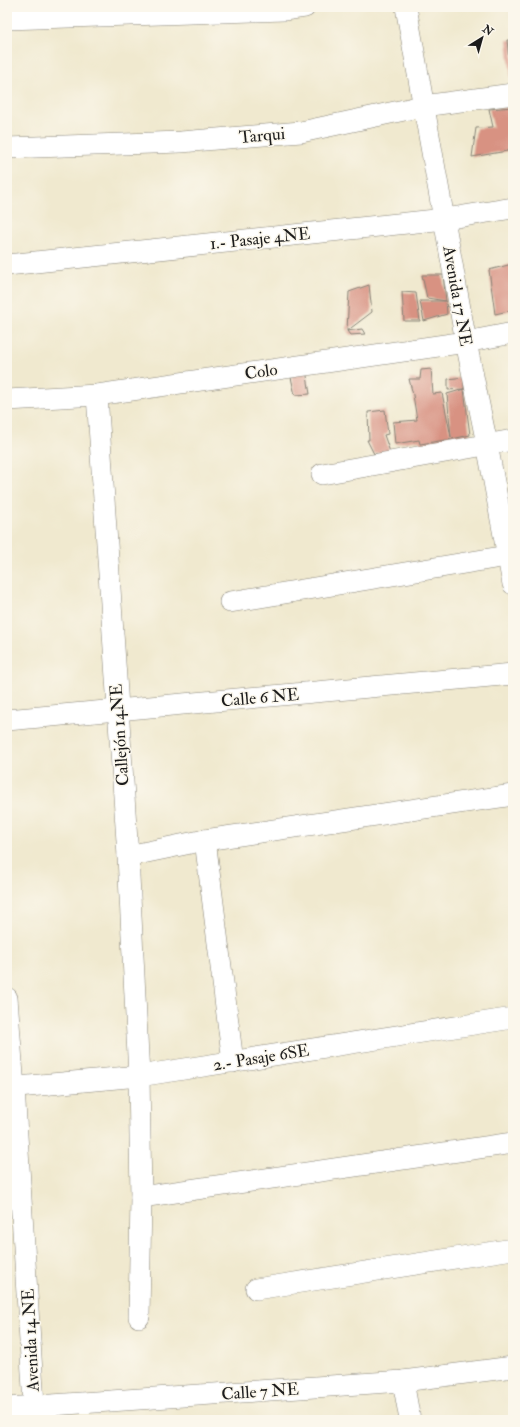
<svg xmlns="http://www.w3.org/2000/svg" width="520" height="1427" viewBox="0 0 520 1427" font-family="'IM FELL Double Pica',serif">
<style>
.building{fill:#d89282}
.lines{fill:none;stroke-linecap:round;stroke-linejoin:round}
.street-casing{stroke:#868276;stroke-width:22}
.street{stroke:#fff;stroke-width:21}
.labels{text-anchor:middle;stroke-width:3;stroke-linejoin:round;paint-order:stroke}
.street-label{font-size:17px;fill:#1c1c1c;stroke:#fbf7ec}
</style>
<rect width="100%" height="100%" fill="#fbf7ec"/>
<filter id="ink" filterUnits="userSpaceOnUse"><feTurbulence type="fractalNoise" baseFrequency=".025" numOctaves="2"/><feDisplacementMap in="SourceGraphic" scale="8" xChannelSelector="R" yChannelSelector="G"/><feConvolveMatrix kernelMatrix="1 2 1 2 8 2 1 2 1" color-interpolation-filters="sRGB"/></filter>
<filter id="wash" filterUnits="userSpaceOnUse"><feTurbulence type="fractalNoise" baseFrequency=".012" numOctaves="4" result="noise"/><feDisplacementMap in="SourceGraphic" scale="16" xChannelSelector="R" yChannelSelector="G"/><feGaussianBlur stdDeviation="0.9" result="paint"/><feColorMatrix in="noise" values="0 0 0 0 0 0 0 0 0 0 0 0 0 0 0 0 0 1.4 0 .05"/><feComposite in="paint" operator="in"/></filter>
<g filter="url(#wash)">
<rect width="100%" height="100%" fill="#f0e9cf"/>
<g id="blocks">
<g class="building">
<path d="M507,40H513V78H511Z"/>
<path d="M513,107V150L472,157L476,128L493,127L489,109Z"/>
<path d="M512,264L513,310L495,314L489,270Z"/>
<path d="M422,275H443L446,301L427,298Z"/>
<path d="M369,285L372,312L347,331L349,292Z"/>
<path d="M402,292L416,293L420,321H404Z"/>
<path d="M420,301H446L447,314L424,321Z"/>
<path d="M362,329L365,334L350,335L347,331Z"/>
<path d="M431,369L433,394L442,393L451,437L447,394L464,389L470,435L452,439L420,444L419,440L395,444L393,422L417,420L413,395L409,379H420L421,370Z"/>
<path d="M306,370L310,394L295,395L290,373Z"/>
<path d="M464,377V389L448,390V379Z"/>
<path d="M385,410L388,434L384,435L390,452L374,454L367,440H369L368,412Z"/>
</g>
</g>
</g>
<g filter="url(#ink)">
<use href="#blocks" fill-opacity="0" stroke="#868276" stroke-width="1"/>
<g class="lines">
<g class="street-casing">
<g id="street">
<path d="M406,7L466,342L487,444L513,584"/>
<path d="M7,19L284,10L305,7"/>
<path d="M7,148L181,142L301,132L423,106L513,94"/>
<path d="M7,265L445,219L513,208"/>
<path d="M97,395L128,856L139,1076L141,1197L139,1317"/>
<path d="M7,400L97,395L466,342L513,333"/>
<path d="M322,474L513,440"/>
<path d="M230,602L513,555"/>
<path d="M7,720L513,674"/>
<path d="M205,840L233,1062"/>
<path d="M128,856L205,840L513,795"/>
<path d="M7,998L14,1088L35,1420"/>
<path d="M7,1088L139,1076L513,1018"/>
<path d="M141,1197L513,1143"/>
<path d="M256,1289L513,1249"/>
<path d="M403,1381L410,1420"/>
<path d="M7,1408L403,1381L513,1367"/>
</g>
</g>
<use href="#street" class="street"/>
</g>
</g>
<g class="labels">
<g class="street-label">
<text transform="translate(262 135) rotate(-5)" y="6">Tarqui</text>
<text transform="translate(260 238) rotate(-6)" y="6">1.- Pasaje 4NE</text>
<text transform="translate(458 296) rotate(80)" y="6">Avenida 17 NE</text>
<text transform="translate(261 371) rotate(-8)" y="6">Colo</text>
<text transform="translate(260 697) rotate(-5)" y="6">Calle 6 NE</text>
<text transform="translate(119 735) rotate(-94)" y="6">Callejón 14NE</text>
<text transform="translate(261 1057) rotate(-9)" y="6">2.- Pasaje 6SE</text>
<text transform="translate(30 1340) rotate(-93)" y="6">Avenida 14 NE</text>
<text transform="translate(260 1391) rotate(-4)" y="6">Calle 7 NE</text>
</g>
</g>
<rect width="520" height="1427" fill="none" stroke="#fbf7ec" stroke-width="24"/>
<g transform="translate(482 38) rotate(37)" stroke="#fbf7ec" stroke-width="3" paint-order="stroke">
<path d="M0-3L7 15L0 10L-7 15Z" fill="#1c1c1c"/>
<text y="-6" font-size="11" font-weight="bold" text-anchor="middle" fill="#1c1c1c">N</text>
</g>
</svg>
